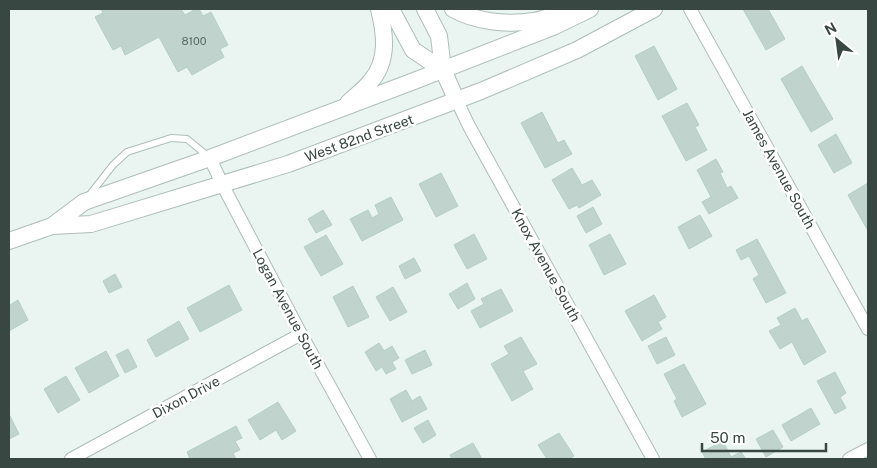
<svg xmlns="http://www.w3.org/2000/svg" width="877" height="468" viewBox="0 0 877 468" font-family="'Public Sans',sans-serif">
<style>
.building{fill:#c0d4cd;stroke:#b4cfc5}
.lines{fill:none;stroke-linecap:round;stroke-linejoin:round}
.service-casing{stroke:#adbeb9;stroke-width:8}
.minor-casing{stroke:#adbeb9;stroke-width:14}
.tertiary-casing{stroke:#adbeb9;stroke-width:18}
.service{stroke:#fff;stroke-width:6}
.minor{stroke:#fff;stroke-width:12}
.tertiary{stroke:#fff;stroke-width:16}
.labels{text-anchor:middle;stroke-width:5;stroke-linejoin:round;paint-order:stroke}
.number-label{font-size:11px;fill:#5a6a64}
.street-label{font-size:14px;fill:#384741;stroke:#fff}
</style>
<rect width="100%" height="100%" fill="#eaf4f1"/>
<g class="building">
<path d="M101,9H181L185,15L196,9H199L203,16L211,12L228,45L220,49L224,57L192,75L187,67L178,72L159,37L125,55L121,46L113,50L95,17L103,13Z"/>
<path d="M743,9H768L785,39L766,50Z"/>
<path d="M654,46L677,89L658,100L635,56Z"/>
<path d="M802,66L833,119L811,132L781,79Z"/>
<path d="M687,103L699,125L695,127L707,150L686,161L662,116Z"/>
<path d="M542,112L558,143L564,140L572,154L545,168L521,123Z"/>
<path d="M836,134L852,163L834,173L818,145Z"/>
<path d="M716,159L723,172L720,173L727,188L731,186L738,198L709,214L702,202L711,197L697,170Z"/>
<path d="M572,168L582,185L592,180L601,195L579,208L577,205L569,209L552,180Z"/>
<path d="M441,173L458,206L436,217L419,184Z"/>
<path d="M868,183V231L848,195Z"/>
<path d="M391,197L403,220L362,241L350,219L368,210L372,218L379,214L375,205Z"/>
<path d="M593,207L602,224L586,233L577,216Z"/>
<path d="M323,210L332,225L316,233L308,219Z"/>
<path d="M700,215L712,236L689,249L678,227Z"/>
<path d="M474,234L487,259L467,269L454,245Z"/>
<path d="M610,234L626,264L604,275L589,245Z"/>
<path d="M326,235L343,264L321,276L304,247Z"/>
<path d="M757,239L786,293L766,303L753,279L759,275L749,256L741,260L736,250Z"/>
<path d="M414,258L421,271L405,279L399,266Z"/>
<path d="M115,274L122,287L109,293L103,281Z"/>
<path d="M467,283L475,299L458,309L449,294Z"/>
<path d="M229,285L242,310L200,332L187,308Z"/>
<path d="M353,286L369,317L348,327L333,297Z"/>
<path d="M393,287L407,312L390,321L376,297Z"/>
<path d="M501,289L513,311L480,328L471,311L484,304L481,299Z"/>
<path d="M654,295L666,317L658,322L662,329L642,341L625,311Z"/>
<path d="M18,300L28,320L9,331V303L10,305Z"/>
<path d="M795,308L802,321L807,318L826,352L804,365L792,342L780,349L769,331L781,325L777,318Z"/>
<path d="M179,321L189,339L156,357L147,340Z"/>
<path d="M521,337L537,364L523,371L533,389L512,401L491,364L509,354L504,346Z"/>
<path d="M666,337L675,355L657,364L648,346Z"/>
<path d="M379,343L384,351L392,346L399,358L392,362L396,369L386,374L382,367L376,371L365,352Z"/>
<path d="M128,349L137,367L125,373L116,355Z"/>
<path d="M425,350L432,365L412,374L405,360Z"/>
<path d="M106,351L119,376L89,393L75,368Z"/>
<path d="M684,364L706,404L682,417L674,401L677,399L664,374Z"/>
<path d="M835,372L846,393L840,397L846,408L835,414L817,381Z"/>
<path d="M66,376L80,400L58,413L44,389Z"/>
<path d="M406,390L412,401L420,396L427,409L402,422L390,399Z"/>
<path d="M278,402L296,431L282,440L276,430L260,440L248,420Z"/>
<path d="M811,408L820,424L791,441L782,425Z"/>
<path d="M9,414L19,434L9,439Z"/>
<path d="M428,420L436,435L423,443L414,428Z"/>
<path d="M236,426L242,438L235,441L240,450L233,453L236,459H190L187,452Z"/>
<path d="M773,430L783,447L766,457L756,439Z"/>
<path d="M559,433L574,456L569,459H547L538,445Z"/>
<path d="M723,441L731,457L741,452L746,459H706L702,452Z"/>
<path d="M473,443L482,459H452L450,455Z"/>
</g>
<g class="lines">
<g class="service-casing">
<path id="service" d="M88,197L113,165L127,152L171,138L187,139L209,157"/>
</g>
<g class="minor-casing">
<g id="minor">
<path d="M690,9L868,329"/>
<path d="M457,101L469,126L653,459"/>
<path d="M210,158L222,184L301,334L370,459"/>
<path d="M71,459L301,334"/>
<path d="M849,459L868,449"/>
</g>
</g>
<g class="tertiary-casing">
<g id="tertiary">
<path d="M391,9L413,50L443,70"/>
<path d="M425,9L439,36L443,70L457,101"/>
<path d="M453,9C476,22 507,25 534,21C545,19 557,14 568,11"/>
<path d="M348,103C355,96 365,89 371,81C389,60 385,33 379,9"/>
<path d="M52,226L84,202L210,158L414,81L555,26L590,9"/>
<path d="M9,241L52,226L91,224L288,164L481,91L577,50L654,9"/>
</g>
</g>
<use href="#service" class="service"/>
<use href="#minor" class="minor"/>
<use href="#tertiary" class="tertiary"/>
</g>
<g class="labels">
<g class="number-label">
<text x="194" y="45">8100</text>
</g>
<g class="street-label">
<text transform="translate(359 138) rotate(-20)" y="5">West 82nd Street</text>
<text transform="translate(779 169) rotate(61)" y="5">James Avenue South</text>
<text transform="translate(546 265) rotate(61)" y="5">Knox Avenue South</text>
<text transform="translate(288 309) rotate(62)" y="5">Logan Avenue South</text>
<text transform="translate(186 397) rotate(-28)" y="5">Dixon Drive</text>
</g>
</g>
<rect width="877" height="468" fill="none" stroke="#384741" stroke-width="20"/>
<g transform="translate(837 40) rotate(331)" stroke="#ffffff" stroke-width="4" paint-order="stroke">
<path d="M0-4L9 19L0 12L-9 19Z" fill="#384741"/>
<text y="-8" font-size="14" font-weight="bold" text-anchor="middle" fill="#384741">N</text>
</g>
<path d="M702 443v8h124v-8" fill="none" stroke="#384741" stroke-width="2.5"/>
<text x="710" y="443" font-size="15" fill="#384741" stroke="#ffffff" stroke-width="4" paint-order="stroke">50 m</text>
</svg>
